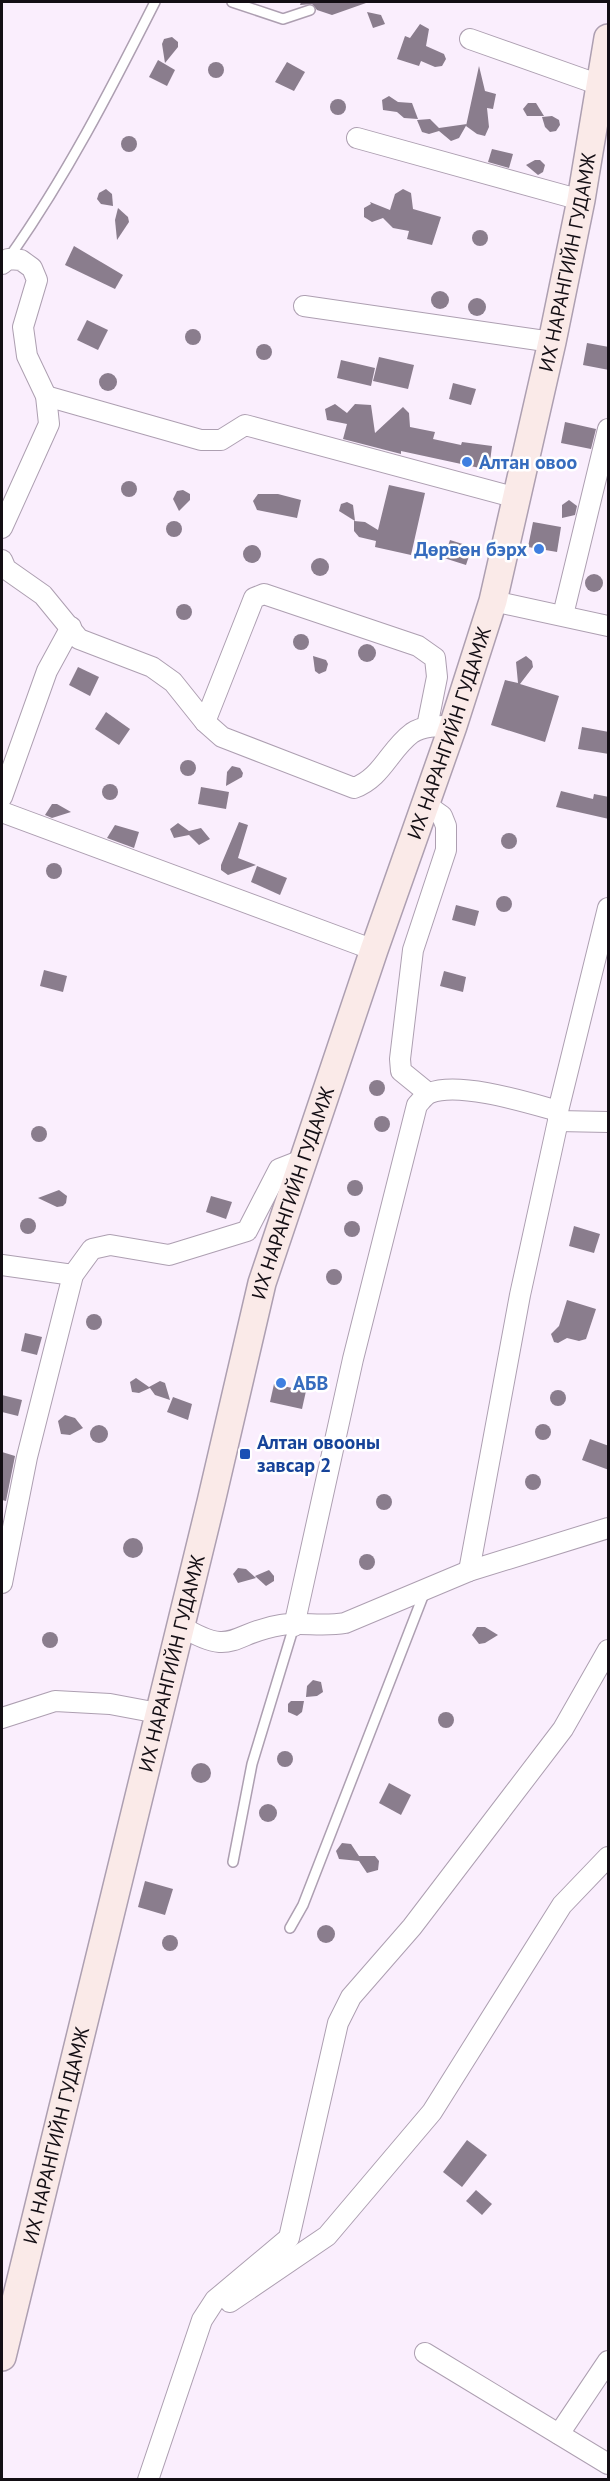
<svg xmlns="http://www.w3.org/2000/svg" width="610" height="2481" viewBox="0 0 610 2481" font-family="'PT Sans',sans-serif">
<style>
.building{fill:#8a7d8d}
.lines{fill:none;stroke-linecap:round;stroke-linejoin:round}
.lane-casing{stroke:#ad9fb1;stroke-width:12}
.street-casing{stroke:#ad9fb1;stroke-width:22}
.secondary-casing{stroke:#ad9fb1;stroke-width:30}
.lane{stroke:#fff;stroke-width:9}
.street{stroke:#fff;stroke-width:20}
.secondary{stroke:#faeae8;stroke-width:27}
.shop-dot{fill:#3f7fe0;stroke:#fff;stroke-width:2}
.transit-dot{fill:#1a4fb4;stroke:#fff;stroke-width:2}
.labels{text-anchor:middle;stroke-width:5;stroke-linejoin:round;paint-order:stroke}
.street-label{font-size:20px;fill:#130e14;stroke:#fff}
.shop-label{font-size:20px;font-weight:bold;fill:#366cbe;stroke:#fff;text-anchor:start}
.transit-label{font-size:20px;font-weight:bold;fill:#164399;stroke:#fff;text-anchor:start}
</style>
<rect width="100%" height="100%" fill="#faeefd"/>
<g class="building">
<path d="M301,2H366V3L332,15L317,10L312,4L300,5Z"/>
<path d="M367,12L381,15L385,24L373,28Z"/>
<path d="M420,24L429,29L426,46L444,54L446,59L442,66L435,67L421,61L419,66L397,59L405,36L410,38Z"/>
<path d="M172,37L178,42V47L165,63L162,44L164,39Z"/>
<path d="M158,60L175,70L167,86L149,77Z"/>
<path d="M287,62L305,72L294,91L275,82Z"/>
<circle cx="216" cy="70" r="8"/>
<path d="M479,66L485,91L496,94L493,109L487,108L489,127L485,136L477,134L466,126Z"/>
<path d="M389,96L398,102L412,103L418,119L404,118L397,112L383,110L382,100Z"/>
<circle cx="338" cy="107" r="8"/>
<path d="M528,103H536L544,116H527L523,109Z"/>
<path d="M552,116L559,120L560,125L556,131L550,132L545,127L542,117Z"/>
<path d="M430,119L439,128L467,124L459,138L451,141L439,131L429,134L422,132L417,120Z"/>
<circle cx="129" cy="144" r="8"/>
<path d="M492,149L513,154L509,168L488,162Z"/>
<path d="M535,160H540L545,165L543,172L538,175L526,165Z"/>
<path d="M106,189L112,194L113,206L101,204L97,199L99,193Z"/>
<path d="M403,189L411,193L413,209L441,217L432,245L407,239L409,231L393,228L383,218L372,222L364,217V208L371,204L370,202L390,210L395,194Z"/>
<path d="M118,208L128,217L129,222L117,240L115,220Z"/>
<circle cx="480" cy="238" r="8"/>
<path d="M74,246L123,275L115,289L65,265Z"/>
<circle cx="440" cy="300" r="9"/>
<circle cx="477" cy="307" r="9"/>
<path d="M87,320L108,330L98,350L77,340Z"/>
<circle cx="193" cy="337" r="8"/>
<path d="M587,343L609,347V370L583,365Z"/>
<circle cx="264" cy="352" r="8"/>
<path d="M379,357L414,365L408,389L373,381Z"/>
<path d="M341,360L375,368L371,386L337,378Z"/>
<circle cx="108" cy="382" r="9"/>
<path d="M453,383L476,389L471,405L449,399Z"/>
<path d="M355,404L371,405L375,433L403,407L409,413L410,427L435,432L433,439L461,445L462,442L492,446L489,470L401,451V454L343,439L347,424L327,420L325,409L335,404L347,413Z"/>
<path d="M565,422L596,429L591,449L561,443Z"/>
<circle cx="129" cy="489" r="8"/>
<path d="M389,485L425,493L411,555L375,547L376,541L359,537L354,531V521L365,522L378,530Z"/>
<path d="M183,490L190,494V500L179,511L173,499L177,491Z"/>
<path d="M258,494H278L301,500L297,518L257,510L253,501Z"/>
<path d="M569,500L577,506L575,515L562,518V505Z"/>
<path d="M347,502L353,505L355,521L339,511L341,504Z"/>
<circle cx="174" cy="529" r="8"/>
<path d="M533,522L561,527L557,552L528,547Z"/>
<path d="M450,540L472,547L466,565L444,558Z"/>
<circle cx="252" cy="554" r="9"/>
<circle cx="320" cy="567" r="9"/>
<circle cx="594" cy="583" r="9"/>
<circle cx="184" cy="612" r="8"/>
<circle cx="301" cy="642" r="8"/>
<circle cx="367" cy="653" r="9"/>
<path d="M313,656L326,660L328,664L326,671L319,674L315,671Z"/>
<path d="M526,656L532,661L533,667L520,684L559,696L545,742L491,725L505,680L518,683L516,662Z"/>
<path d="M78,667L99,677L90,696L69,685Z"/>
<path d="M106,712L130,729L119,745L95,729Z"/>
<path d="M582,727L609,732V754L578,749Z"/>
<circle cx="188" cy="768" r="8"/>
<path d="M232,766L240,768L243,773L242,777L226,786L227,772Z"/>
<circle cx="110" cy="792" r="8"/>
<path d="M201,787L229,792L226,809L198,804Z"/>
<path d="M561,791L593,799L594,794L609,797V819L556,807Z"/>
<path d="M52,804H57L71,812L52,818L45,815Z"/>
<path d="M239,822L248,825L238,858L256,865L228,875L221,870V865Z"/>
<path d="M178,823L189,831L201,828L210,839L199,845L189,835L174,838L170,829Z"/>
<path d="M115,825L139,832L134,848L107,838Z"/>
<circle cx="509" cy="841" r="8"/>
<circle cx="54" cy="871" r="8"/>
<path d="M257,866L287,878L280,895L251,882Z"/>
<circle cx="504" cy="904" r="8"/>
<path d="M456,905L479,911L475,926L452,920Z"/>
<path d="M44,970L67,976L63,992L40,986Z"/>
<path d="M444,971L466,977L463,992L440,986Z"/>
<circle cx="377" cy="1088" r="8"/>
<circle cx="382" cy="1124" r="8"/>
<circle cx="39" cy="1134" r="8"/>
<circle cx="355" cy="1188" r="8"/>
<path d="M59,1190L67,1196L66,1203L63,1206L57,1207L38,1198Z"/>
<path d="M211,1196L232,1202L226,1219L206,1212Z"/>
<circle cx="28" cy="1226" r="8"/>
<circle cx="352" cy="1229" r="8"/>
<path d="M574,1226L600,1234L594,1253L569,1246Z"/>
<circle cx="334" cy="1277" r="8"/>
<path d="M567,1300L596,1309L586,1339L579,1341L567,1338L558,1343L554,1342L551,1334L559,1326Z"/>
<circle cx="94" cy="1322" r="8"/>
<path d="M25,1333L42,1337L37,1355L21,1351Z"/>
<path d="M136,1378L149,1387L160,1381L165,1383L170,1400L155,1395L150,1388L139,1393L132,1392L130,1382Z"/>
<path d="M274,1384L306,1391L302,1409L270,1402Z"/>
<circle cx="558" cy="1398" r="8"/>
<path d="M2,1395L22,1400L18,1416L2,1412Z"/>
<path d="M173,1397L192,1404L188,1420L167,1412Z"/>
<path d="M65,1415L75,1418L83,1428L70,1435L61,1434L58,1421Z"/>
<circle cx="543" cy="1432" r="8"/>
<circle cx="99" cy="1434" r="9"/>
<path d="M590,1439L609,1446V1470L582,1460Z"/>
<path d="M2,1452L15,1456L6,1501L2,1500Z"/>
<circle cx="533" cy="1482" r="8"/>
<circle cx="384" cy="1502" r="8"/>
<circle cx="133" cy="1548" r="10"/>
<circle cx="367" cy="1562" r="8"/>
<path d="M238,1568L246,1569L256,1578L238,1583L233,1574Z"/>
<path d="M269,1570L274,1576V1581L266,1586L255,1576Z"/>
<path d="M477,1627H485L498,1635L485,1643L479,1644L472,1635Z"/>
<circle cx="50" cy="1640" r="8"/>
<path d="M313,1680L321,1682L323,1692L317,1696L306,1697L307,1686Z"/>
<path d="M291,1701H304L302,1712L297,1716L288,1712V1704Z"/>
<circle cx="446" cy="1720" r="8"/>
<circle cx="285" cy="1759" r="8"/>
<circle cx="201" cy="1773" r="10"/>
<path d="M389,1783L411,1795L401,1815L379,1803Z"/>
<circle cx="268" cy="1813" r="9"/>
<path d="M342,1843L351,1844L359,1856H375L379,1861L378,1870L367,1873L359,1861L339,1859L336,1851Z"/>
<path d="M145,1881L173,1889L165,1915L138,1907Z"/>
<circle cx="326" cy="1934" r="9"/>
<circle cx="170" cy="1943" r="8"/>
<path d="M467,2140L487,2155L462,2187L443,2172Z"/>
<path d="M476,2190L492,2204L482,2215L466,2201Z"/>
</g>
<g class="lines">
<g class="lane-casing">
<g id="lane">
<path d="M232,2L283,19L310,10"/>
<path d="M8,259C66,177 110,91 155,2"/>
<path d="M233,1862L252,1764L294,1626"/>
<path d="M290,1928L303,1905L425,1591"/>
</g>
</g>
<g class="street-casing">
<g id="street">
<path d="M470,39L600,85"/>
<path d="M357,138L581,200"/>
<path d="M2,264L8,259L21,260L32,268L37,280L23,327L27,356L46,396L49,424L2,528"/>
<path d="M304,306L552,342"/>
<path d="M46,396L201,440H221L245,425L517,498"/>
<path d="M2,560L6,569L43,595L79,639L152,667L173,682L205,722L222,737L354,788C382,778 389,750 412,733C424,725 440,726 453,726"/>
<path d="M493,601L608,626"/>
<path d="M563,615L608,429"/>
<path d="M205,722L254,598L264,594L418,646L435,658L437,677L427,727"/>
<path d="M2,797L47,671L71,627"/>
<path d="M425,804L442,816L446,826V850L413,950L400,1059L401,1071L428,1093"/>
<path d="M2,812L374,950"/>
<path d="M608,908L558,1111V1121L608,1122"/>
<path d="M2,1265L73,1275"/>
<path d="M469,1571L520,1295L558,1121"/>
<path d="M2,1583L27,1457L73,1275L92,1249L110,1245L169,1255L247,1231L279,1169L302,1160"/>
<path d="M181,1626C234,1659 232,1632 281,1625C302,1622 323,1627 345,1623L469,1571L608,1528"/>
<path d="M294,1626L353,1359L417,1105C421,1101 425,1095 430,1093C459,1081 529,1103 558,1111"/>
<path d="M2,1718L55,1701L110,1704L158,1713"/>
<path d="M230,2302L327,2236L432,2112L562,1905L608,1857"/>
<path d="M425,2353L608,2464"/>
<path d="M559,2434L608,2361"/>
<path d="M148,2480L202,2320L215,2300L289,2238L338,2023L351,1997L412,1927L563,1729L608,1650"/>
</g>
</g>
<g class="secondary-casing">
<g id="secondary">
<path id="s1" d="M2,2357L211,1502L262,1283L374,950L453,726L493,601L552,342L581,200L608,38"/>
</g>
</g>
<use href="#lane" class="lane"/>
<use href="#street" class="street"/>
<use href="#secondary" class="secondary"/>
</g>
<g class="shop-dot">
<circle cx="467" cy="462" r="6"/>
<circle cx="539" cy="549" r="6"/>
<circle cx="281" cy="1383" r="6"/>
</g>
<rect class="transit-dot" x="239" y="1448" width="12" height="12" rx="3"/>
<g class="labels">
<g class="street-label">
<text dy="7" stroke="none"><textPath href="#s1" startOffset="2172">ИХ НАРАНГИЙН ГУДАМЖ</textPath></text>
<text dy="7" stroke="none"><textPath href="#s1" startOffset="1686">ИХ НАРАНГИЙН ГУДАМЖ</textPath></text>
<text dy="7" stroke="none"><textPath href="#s1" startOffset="1200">ИХ НАРАНГИЙН ГУДАМЖ</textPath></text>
<text dy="7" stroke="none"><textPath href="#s1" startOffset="714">ИХ НАРАНГИЙН ГУДАМЖ</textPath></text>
<text dy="7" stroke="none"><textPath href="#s1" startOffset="228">ИХ НАРАНГИЙН ГУДАМЖ</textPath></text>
</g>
<g class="shop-label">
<text x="479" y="469">Алтан овоо</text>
<text x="527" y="556" text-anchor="end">Дөрвөн бэрх</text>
<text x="293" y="1390">АБВ</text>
</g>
<g class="transit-label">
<text x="257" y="1449">Алтан овооны<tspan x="257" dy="23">завсар 2</tspan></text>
</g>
</g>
<rect width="610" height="2481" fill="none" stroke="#130e14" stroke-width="6"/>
</svg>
